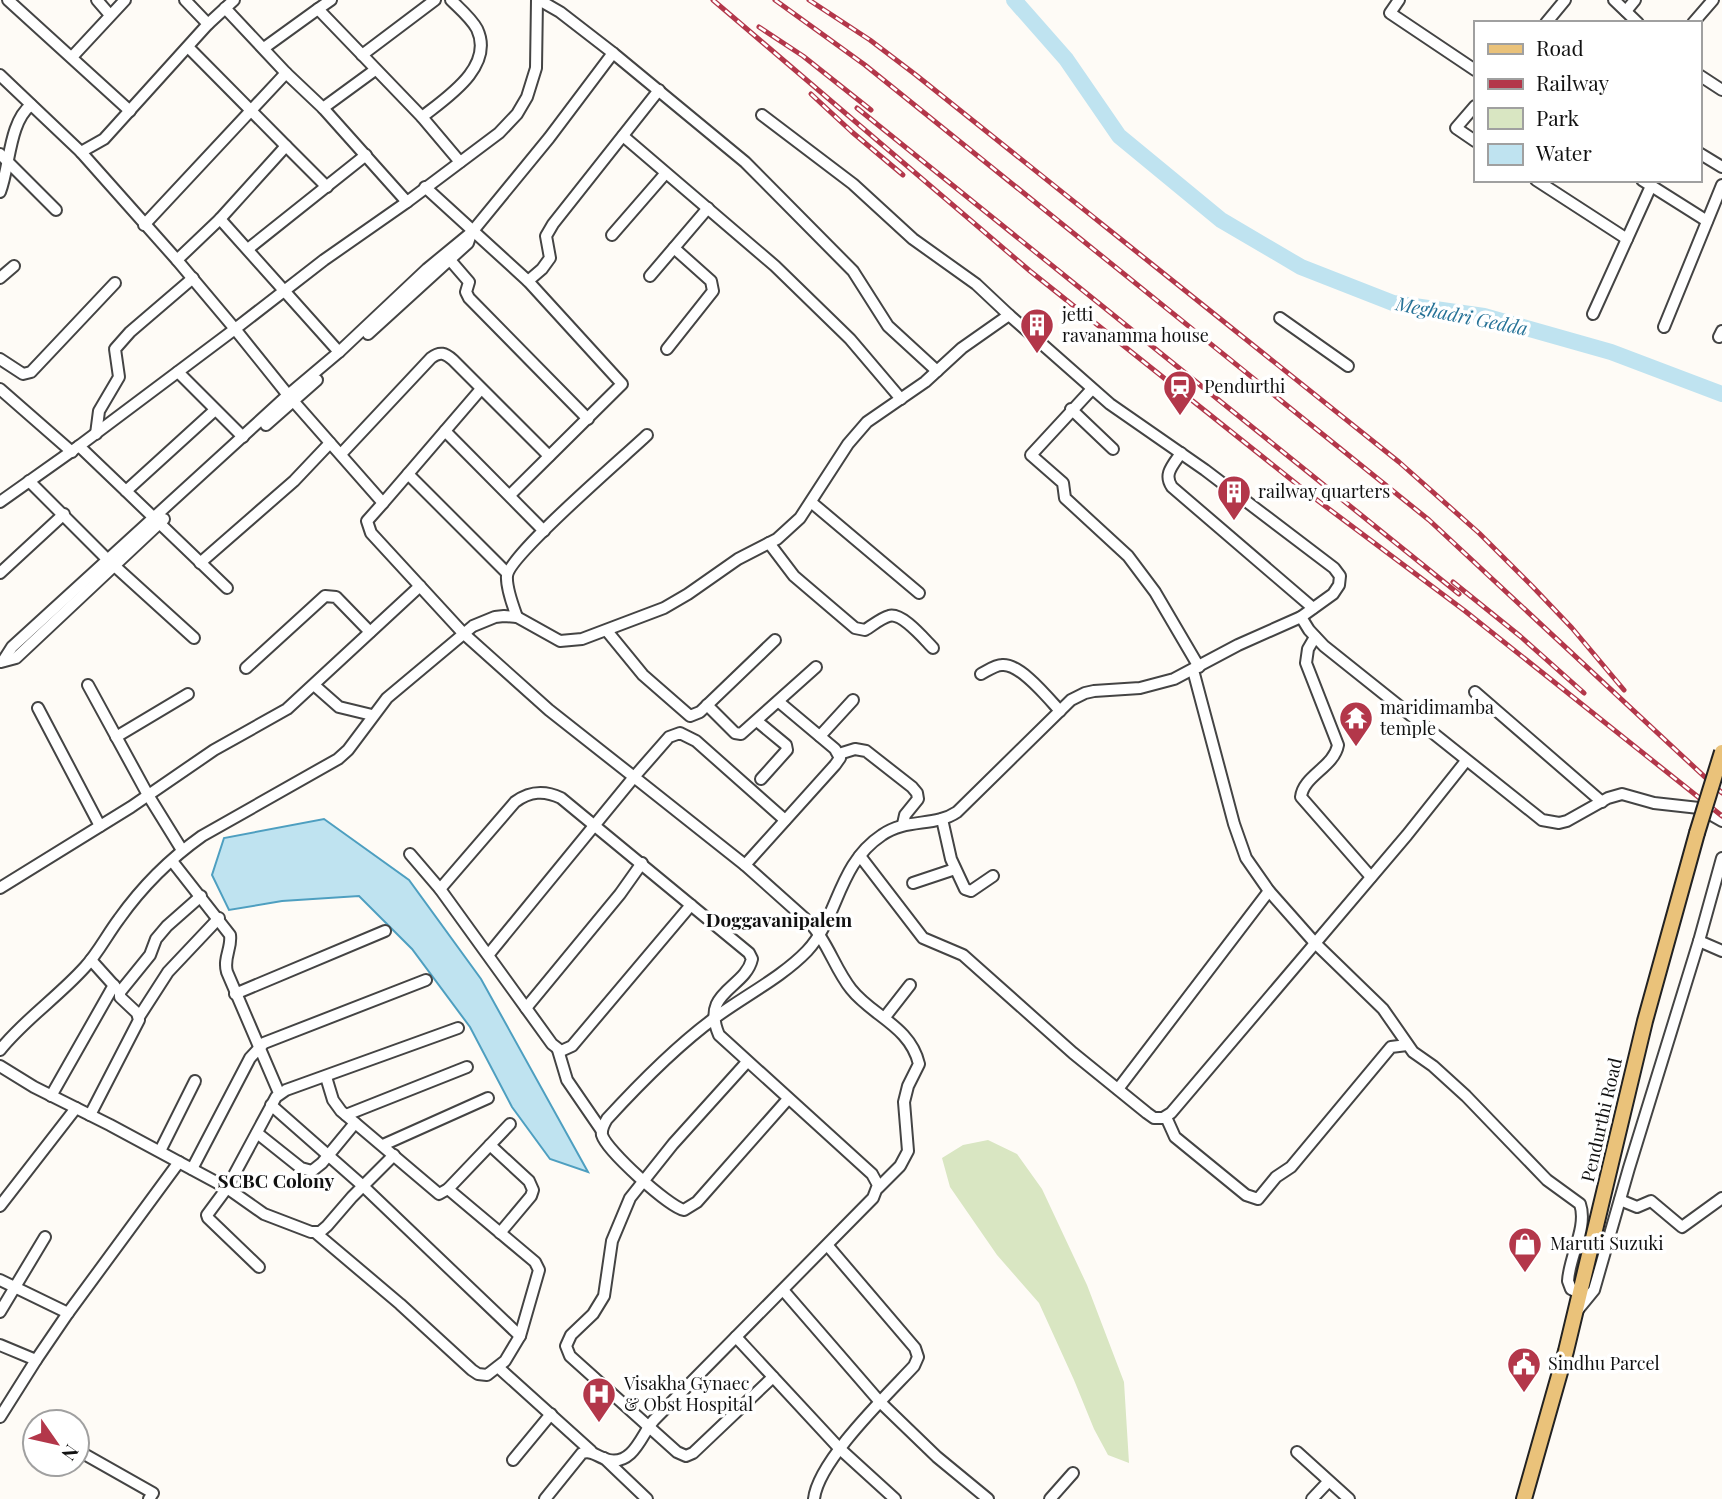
<svg xmlns="http://www.w3.org/2000/svg" width="1722" height="1499" viewBox="0 0 1722 1499" font-family="'Playfair Display',serif">
<style>
.green{fill:#d9e6c2}
.water{fill:#bfe3f0;stroke:#4e9fc0;stroke-width:2}
.lines{fill:none;stroke-linecap:round;stroke-linejoin:round}
.river{stroke:#bfe3f0;stroke-width:16}
.minor-casing{stroke:#444;stroke-width:14}
.major-casing{stroke:#222;stroke-width:18}
.minor{stroke:#fff;stroke-width:10}
.major{stroke:#eac27a;stroke-width:14}
.rail-casing{stroke:#b3374a;stroke-width:5}
.rail{stroke:#fff;stroke-width:2.5;stroke-dasharray:8;stroke-linecap:butt}
.major-bridge-casing{stroke:#222;stroke-width:18;stroke-linecap:butt}
.major-bridge{stroke:#eac27a;stroke-width:14}
.labels{text-anchor:middle;stroke-width:7;stroke-linejoin:round;paint-order:stroke}
.poi-label{font-size:18px;fill:#111;stroke:#fff;text-anchor:start}
.street-label{font-size:18px;fill:#111;stroke:#fff}
.water-label{font-size:19px;font-style:italic;fill:#267297;stroke:#fff}
.neighbourhood-label{font-size:19px;font-weight:bold;fill:#111;stroke:#fff}
</style>
<rect width="100%" height="100%" fill="#fefbf6"/>
<path class="green" d="M988,1140L1017,1154L1042,1189L1087,1285L1124,1382L1129,1463L1108,1455L1094,1429L1074,1380L1039,1303L997,1255L950,1187L942,1158L963,1145Z"/>
<path class="water" d="M324,819L409,880L481,979L588,1172L550,1159L512,1107L470,1027L412,949L359,896L282,901L229,910L212,875L224,838Z"/>
<g class="lines">
<path class="river" d="M1014,0L1066,59L1119,136L1221,220L1301,267L1393,303L1484,316L1611,352L1722,394"/>
<g class="minor-casing">
<g id="minor">
<path d="M8,0L130,111"/>
<path d="M97,0L110,15"/>
<path d="M331,0L318,9L422,117L460,162"/>
<path d="M1399,0L1390,13L1475,70"/>
<path d="M1614,0L1638,23"/>
<path d="M225,8L286,73"/>
<path d="M1626,11L1635,0"/>
<path d="M1546,23L1565,0"/>
<path d="M1693,23L1713,0"/>
<path d="M208,24L234,0"/>
<path d="M264,48L318,9"/>
<path d="M613,53L745,162L853,271L888,326L937,371"/>
<path d="M362,55L435,0"/>
<path d="M72,57L125,0"/>
<path d="M0,75L81,152L177,260L220,219L286,146L188,47"/>
<path d="M1699,75L1722,90"/>
<path d="M1475,106L1456,128L1475,141"/>
<path d="M323,108L407,202L499,133L517,114L527,97L536,68L537,0"/>
<path d="M762,115L853,184L913,239L976,284L1009,315"/>
<path d="M422,117C446,98 495,67 477,29C471,18 460,9 451,0"/>
<path d="M623,136L775,266L850,339L901,399"/>
<path d="M286,146L327,187"/>
<path d="M81,152L104,139L208,24L185,0"/>
<path d="M1699,153L1722,167"/>
<path d="M0,154L56,210"/>
<path d="M1536,180L1627,239"/>
<path d="M1642,180L1707,221"/>
<path d="M425,187L528,281L622,384L510,495"/>
<path d="M0,192C10,166 9,122 31,105"/>
<path d="M407,202L324,260L235,329L288,395L383,503L367,521L371,533L463,633L549,710L634,777L489,954"/>
<path d="M220,219L339,352"/>
<path d="M144,225L286,73L323,108L375,70"/>
<path d="M612,235L665,174"/>
<path d="M248,249L366,155"/>
<path d="M450,260L469,282L466,292L469,298L588,419"/>
<path d="M650,276L708,208"/>
<path d="M0,278L14,266"/>
<path d="M528,281L542,269L550,258L546,236L553,224L659,90"/>
<path d="M1593,314L1651,186"/>
<path d="M1280,318L1348,366"/>
<path d="M1664,327L1722,185"/>
<path d="M368,334L468,243L471,234"/>
<path d="M1719,337L1722,331"/>
<path d="M667,349L713,291L711,281L674,248"/>
<path d="M0,359L23,374L31,372L115,283"/>
<path d="M178,372L243,437"/>
<path d="M0,389L72,452"/>
<path d="M1092,389L1031,455L1063,483L1065,498L1128,556L1155,592L1199,667"/>
<path d="M1071,409L1113,449"/>
<path d="M215,410L126,491L227,588"/>
<path d="M266,425L317,380"/>
<path d="M445,431L544,531"/>
<path d="M96,434L99,411L119,377L115,349L130,332L193,278"/>
<path d="M1181,453C1173,465 1163,474 1172,487L1313,608"/>
<path d="M341,454L431,358C440,351 445,353 453,360L549,456"/>
<path d="M408,474L481,389"/>
<path d="M29,481L108,560L194,638"/>
<path d="M126,491L79,446L235,329L177,260"/>
<path d="M0,502L79,446"/>
<path d="M811,502L919,593"/>
<path d="M383,503L408,474L507,573"/>
<path d="M769,543L794,576L855,628L865,630C872,626 881,618 889,616C902,612 924,639 933,648"/>
<path d="M200,563L294,481L330,443"/>
<path d="M0,573L64,514"/>
<path d="M517,617C513,606 506,588 507,576C509,555 625,456 647,435"/>
<path d="M1301,617L1309,630L1324,646L1542,820L1559,823L1567,821L1608,798L1622,794L1654,803L1699,808L1722,821"/>
<path d="M607,631L643,675L690,716L700,712L775,640"/>
<path d="M1315,637L1308,649L1306,663L1338,745C1334,767 1303,776 1301,797L1371,877"/>
<path d="M3,661L12,647L288,395L339,352L427,269L472,232L549,138L613,53L560,12L539,0"/>
<path d="M1,662L16,658L164,519"/>
<path d="M246,668L325,596L336,597L370,632"/>
<path d="M1193,670L1234,824L1246,858L1269,891L1315,943L1383,1009L1413,1052L1433,1066L1466,1096L1547,1180L1580,1204C1588,1227 1569,1257 1568,1281L1571,1289L1581,1294"/>
<path d="M981,674C987,671 995,665 1002,665C1020,663 1048,698 1060,711"/>
<path d="M88,685L148,795L182,850"/>
<path d="M314,685L339,707L372,715"/>
<path d="M1475,692L1602,802"/>
<path d="M707,705L735,733L741,734L816,667"/>
<path d="M38,708L100,826"/>
<path d="M757,721L786,745L787,750L761,779"/>
<path d="M820,736L853,700"/>
<path d="M116,737L188,694"/>
<path d="M839,754L855,749L866,751L912,787L917,793L918,799L905,815L903,824"/>
<path d="M942,819L951,859L965,889L971,891L993,876"/>
<path d="M785,820L696,741L680,733L669,737L634,777L745,865L811,924C828,943 835,969 851,989C872,1016 910,1026 919,1064L908,1086L904,1102L908,1151L900,1166L878,1188"/>
<path d="M410,854L440,889L552,1044L561,1051L572,1046L691,905"/>
<path d="M860,856L923,938L963,955L1073,1053L1147,1113L1154,1118H1163L1171,1113L1407,835L1466,761"/>
<path d="M1722,858L1699,941L1722,951"/>
<path d="M172,861L230,935C232,948 223,958 227,972L279,1093"/>
<path d="M745,865L835,765L840,758L835,749L779,702"/>
<path d="M913,883L955,869"/>
<path d="M0,888L131,807L214,750L287,709L420,586"/>
<path d="M440,889L515,802C530,791 544,790 561,798L749,953L752,959C745,989 700,991 719,1035L872,1174L878,1185L873,1198L654,1420C642,1433 634,1465 609,1460C598,1458 594,1450 582,1453L545,1499"/>
<path d="M91,960L118,990"/>
<path d="M235,994L385,931"/>
<path d="M526,1008L620,894L642,863"/>
<path d="M139,1017L168,972L219,918"/>
<path d="M885,1017L910,985"/>
<path d="M0,1050C25,1019 58,997 85,967C98,953 107,935 119,919C141,888 171,858 202,836L338,759L348,750L387,698L473,626L495,617L504,616L517,617L560,641L582,639L664,608L688,594L738,559L777,539L800,518L848,444L867,422L925,382L962,348L1009,315L1110,404L1205,470L1334,568L1340,576L1339,585L1333,594L1301,617L1238,645L1174,679L1140,688L1094,691L1085,693L1071,700L957,812C935,827 906,818 882,835C837,865 839,917 807,951C782,977 746,995 716,1017C676,1046 640,1083 607,1119C604,1124 601,1129 602,1135C607,1151 668,1206 684,1210L697,1202L788,1099"/>
<path d="M558,1050L567,1080L602,1131"/>
<path d="M747,1062L673,1144L630,1198L612,1241L604,1296L593,1314L571,1335L566,1346L570,1356L677,1452L686,1456L693,1453L773,1377"/>
<path d="M0,1066L34,1087L110,1125L227,1188L264,1214L311,1232H320L327,1226L352,1197L394,1155"/>
<path d="M326,1077L333,1100L341,1111L439,1194L448,1189L510,1124"/>
<path d="M1118,1089L1269,891"/>
<path d="M51,1096L114,985"/>
<path d="M271,1105L363,1186L520,1336"/>
<path d="M90,1115L139,1020L137,1013L120,997V992L150,955L156,939L167,926L201,896"/>
<path d="M346,1115L467,1067"/>
<path d="M1166,1117L1175,1137L1246,1195L1258,1199L1276,1177L1291,1167L1391,1047L1407,1045"/>
<path d="M257,1133L301,1168L312,1171L322,1163L355,1123"/>
<path d="M383,1145L488,1098"/>
<path d="M490,1145L529,1181L533,1190L531,1196L500,1233"/>
<path d="M160,1151L195,1081"/>
<path d="M192,1169L250,1058L264,1043L426,980"/>
<path d="M1620,1200L1637,1207L1651,1201L1682,1227L1722,1198"/>
<path d="M0,1206L76,1108"/>
<path d="M316,1233L400,1304L472,1370L478,1374L487,1375L505,1361L520,1336L539,1270L535,1262L448,1189"/>
<path d="M259,1267L208,1218L207,1215L227,1188L276,1097L286,1090L458,1028"/>
<path d="M0,1280L68,1313L36,1360L0,1345"/>
<path d="M783,1290L880,1402L937,1457L988,1499"/>
<path d="M0,1312L45,1237"/>
<path d="M1576,1312L1594,1290L1629,1168L1699,941"/>
<path d="M68,1313L179,1162"/>
<path d="M736,1337L839,1448L895,1499"/>
<path d="M499,1368L591,1451"/>
<path d="M0,1417L36,1360"/>
<path d="M77,1450L153,1493L149,1499"/>
<path d="M1297,1452L1349,1499"/>
<path d="M604,1458L647,1499"/>
<path d="M513,1460L551,1414"/>
<path d="M814,1499C818,1461 887,1395 914,1366L918,1357L915,1348L828,1246"/>
<path d="M1050,1499L1073,1473"/>
<path d="M1312,1499L1328,1482"/>
</g>
</g>
<g class="major-casing">
<path id="major" d="M1524,1499L1566,1351L1645,1021L1697,833"/>
</g>
<use href="#minor" class="minor"/>
<use href="#major" class="major"/>
<g class="rail-casing">
<g id="rail">
<path d="M713,0L1030,271L1313,497L1465,611L1722,816"/>
<path d="M775,0L865,65L1429,520L1722,793"/>
<path d="M809,0L870,40L916,75L1399,462L1479,533L1532,586L1572,628L1624,690"/>
<path d="M759,27L803,56L871,110"/>
<path d="M811,94L852,132L903,175"/>
<path d="M857,108L1459,594"/>
<path d="M1453,582L1520,636L1584,693"/>
</g>
</g>
<use href="#rail" class="rail"/>
<g class="major-bridge-casing">
<path id="major-bridge" d="M1697,833L1722,752"/>
</g>
<use href="#major-bridge" class="major-bridge"/>
</g>
<defs>
<g id="building-pin" transform="scale(1.75)"><path d="M0 17L-7.5 6A9.5 9.5 0 1 1 7.5 6Z" fill="#b3374a" stroke="#fff"/><path d="M-4-6H4V6H1V3H-1V6H-4ZM-2.5-4.3h1.7v1.8h-1.7ZM.8-4.3h1.7v1.8H.8ZM-2.5-1h1.7V.8h-1.7ZM.8-1h1.7V.8H.8Z" fill="#fff"/></g>
<g id="station-pin" transform="scale(1.75)"><path d="M0 17L-7.5 6A9.5 9.5 0 1 1 7.5 6Z" fill="#b3374a" stroke="#fff"/><path d="M-3-6H3Q5-6 5-4V2Q5 4 3 4L4.5 6H3L1.5 4h-3L-3 6H-4.5L-3 4Q-5 4-5 2V-4Q-5-6-3-6ZM-3.5-4v3h7v-3ZM-3.5 1v1.5H-2V1ZM2 1v1.5H3.5V1Z" fill="#fff"/></g>
<g id="temple-pin" transform="scale(1.75)"><path d="M0 17L-7.5 6A9.5 9.5 0 1 1 7.5 6Z" fill="#b3374a" stroke="#fff"/><path d="M0-6L5-2H3V0L6.5 2.5H4V6H1.5V3h-3V6H-4V2.5H-6.5L-3 0V-2H-5Z" fill="#fff"/></g>
<g id="shop-pin" transform="scale(1.75)"><path d="M0 17L-7.5 6A9.5 9.5 0 1 1 7.5 6Z" fill="#b3374a" stroke="#fff"/><path d="M-5-2.5h2.3a2.7 3.5 0 0 1 5.4 0H5L5.5 6h-11ZM-1.5-2.5h3a1.5 2.3 0 0 0-3 0Z" fill="#fff"/></g>
<g id="civic-pin" transform="scale(1.75)"><path d="M0 17L-7.5 6A9.5 9.5 0 1 1 7.5 6Z" fill="#b3374a" stroke="#fff"/><path d="M-.6-6.5H3V-4.5H.6V-3L4-1V1h2V6H-6V1h2V-1L-.6-3ZM-1.2 2.5V6h2.4V2.5Z" fill="#fff"/></g>
<g id="hospital-pin" transform="scale(1.75)"><path d="M0 17L-7.5 6A9.5 9.5 0 1 1 7.5 6Z" fill="#b3374a" stroke="#fff"/><path d="M-5-5h3v3.5h4V-5h3V5h-3V1.5h-4V5h-3Z" fill="#fff"/></g>
</defs>
<g fill-rule="evenodd">
<use href="#building-pin" x="1037" y="325"/>
<use href="#station-pin" x="1180" y="387"/>
<use href="#building-pin" x="1234" y="492"/>
<use href="#temple-pin" x="1356" y="718"/>
<use href="#shop-pin" x="1525" y="1244"/>
<use href="#civic-pin" x="1524" y="1364"/>
<use href="#hospital-pin" x="599" y="1394"/>
</g>
<g class="labels">
<g class="poi-label">
<text x="1062" y="321">jetti<tspan x="1062" dy="21">ravanamma house</tspan></text>
<text x="1204" y="393">Pendurthi</text>
<text x="1258" y="498">railway quarters</text>
<text x="1380" y="714">maridimamba<tspan x="1380" dy="21">temple</tspan></text>
<text x="1550" y="1250">Maruti Suzuki</text>
<text x="1548" y="1370">Sindhu Parcel</text>
<text x="624" y="1390">Visakha Gynaec<tspan x="624" dy="21">&amp; Obst Hospital</tspan></text>
</g>
<g class="street-label">
<text transform="translate(1602 1120) rotate(-77)" y="6">Pendurthi Road</text>
</g>
<g class="water-label">
<text transform="translate(1462 316) rotate(11)" y="7">Meghadri Gedda</text>
</g>
<g class="neighbourhood-label">
<text x="779" y="927">Doggavanipalem</text>
<text x="276" y="1188">SCBC Colony</text>
</g>
</g>
<rect x="1474" y="21" width="228" height="161" fill="#ffffff" stroke="#a0a0a0" stroke-width="2"/>
<rect x="1488" y="44" width="35" height="10" fill="#eac27a" stroke="#a0a0a0" stroke-width="2"/>
<text x="1536" y="56" font-size="21" fill="#111111">Road</text>
<rect x="1488" y="79" width="35" height="10" fill="#b3374a" stroke="#a0a0a0" stroke-width="2"/>
<text x="1536" y="91" font-size="21" fill="#111111">Railway</text>
<rect x="1488" y="108" width="35" height="21" fill="#d9e6c2" stroke="#a0a0a0" stroke-width="2"/>
<text x="1536" y="126" font-size="21" fill="#111111">Park</text>
<rect x="1488" y="144" width="35" height="21" fill="#bfe3f0" stroke="#a0a0a0" stroke-width="2"/>
<text x="1536" y="161" font-size="21" fill="#111111">Water</text>
<g transform="translate(56 1443) rotate(124)"><circle r="33" fill="#ffffff" stroke="#a0a0a0" stroke-width="2"/>
<path d="M0-5L12 26L0 18L-12 26Z" fill="#b3374a"/>
<text y="-10" font-size="19" font-weight="bold" text-anchor="middle" fill="#111111">N</text>
</g>
</svg>
